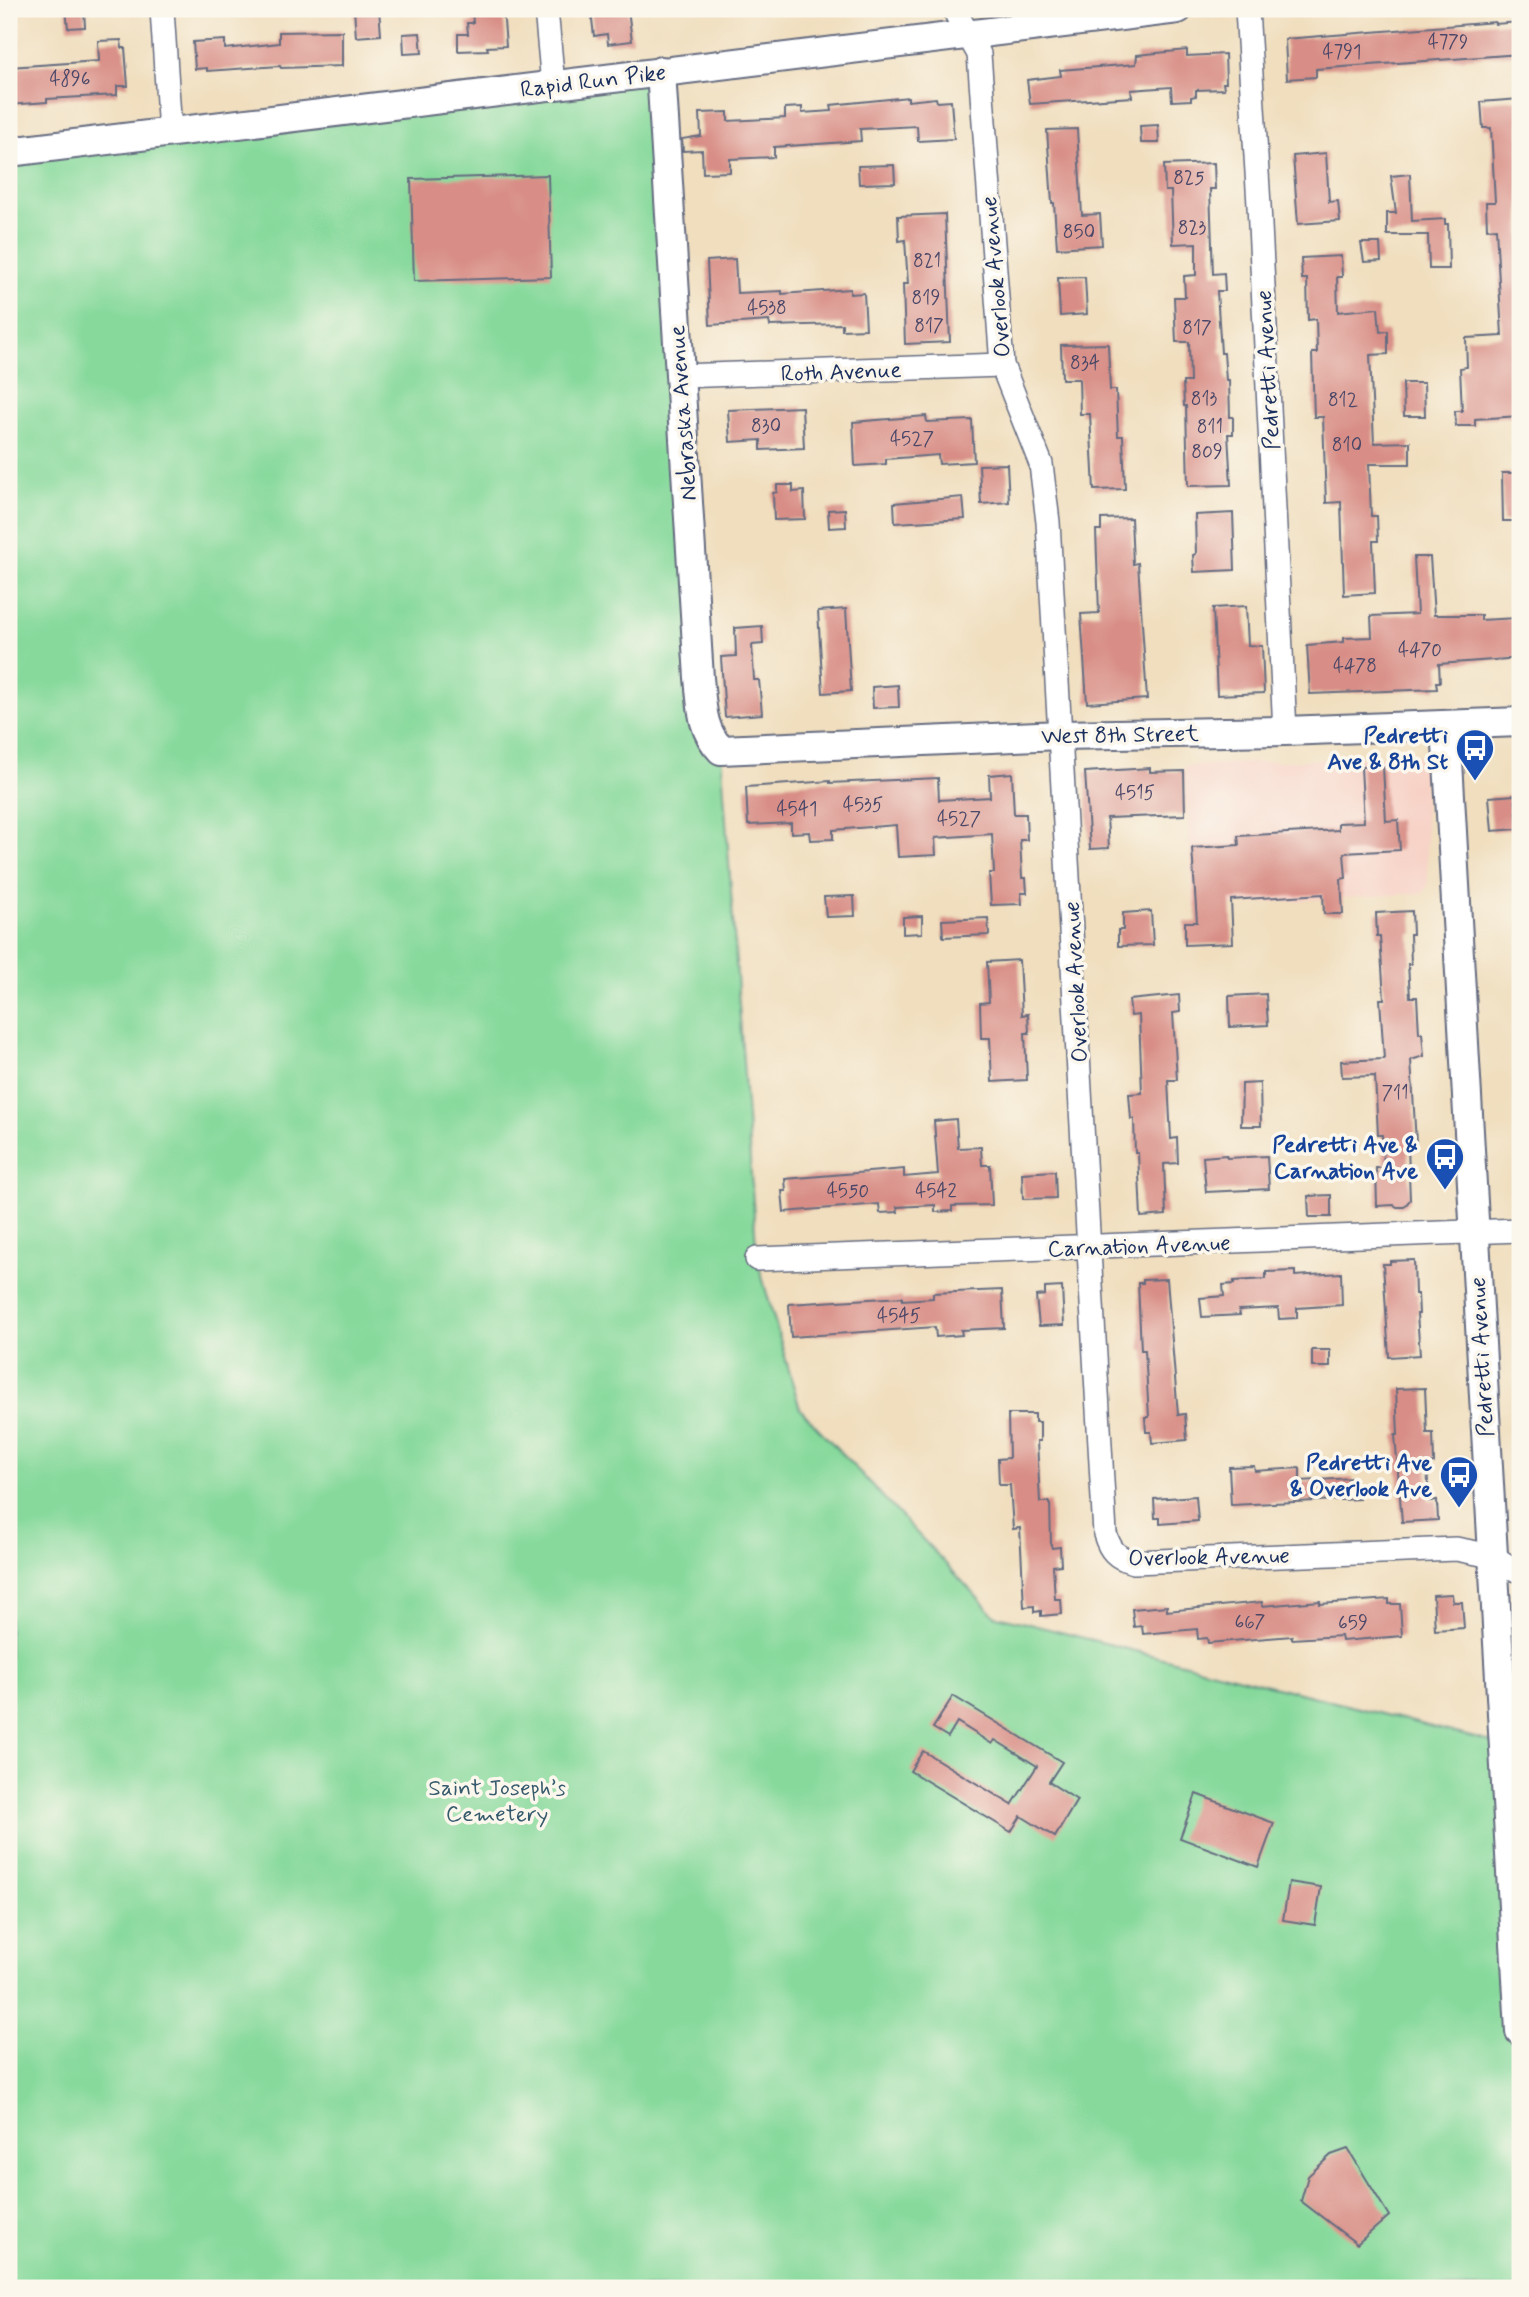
<svg xmlns="http://www.w3.org/2000/svg" width="1529" height="2297" viewBox="0 0 1529 2297" font-family="Mynerve,sans-serif">
<style>
.built{fill:#f7d1c6}
.green{fill:#86d99b;stroke:#50847c;stroke-width:2}
.building{fill:#d88e86}
.lines{fill:none;stroke-linecap:round;stroke-linejoin:round}
.minor-casing{stroke:#666c80;stroke-width:26}
.tertiary-casing{stroke:#666c80;stroke-width:32}
.minor{stroke:#fff;stroke-width:23}
.tertiary{stroke:#fff;stroke-width:28}
.labels{text-anchor:middle;stroke-width:7;stroke-linejoin:round;paint-order:stroke}
.number-label{font-size:19px;fill:#4a4768}
.street-label{font-size:23px;fill:#1b2f5e;stroke:#fbf7ec}
.transit-label{font-size:23px;font-weight:bold;fill:#164399;stroke:#fbf7ec;text-anchor:end}
.park-label{font-size:23px;fill:#365a6d;stroke:#fbf7ec}
</style>
<rect width="100%" height="100%" fill="#fbf7ec"/>
<filter id="ink" filterUnits="userSpaceOnUse"><feTurbulence type="fractalNoise" baseFrequency=".0143" numOctaves="2"/><feDisplacementMap in="SourceGraphic" scale="14" xChannelSelector="R" yChannelSelector="G"/><feConvolveMatrix kernelMatrix="1 2 1 2 8 2 1 2 1" color-interpolation-filters="sRGB"/></filter>
<filter id="wash" filterUnits="userSpaceOnUse"><feTurbulence type="fractalNoise" baseFrequency=".00686" numOctaves="4" result="noise"/><feDisplacementMap in="SourceGraphic" scale="28" xChannelSelector="R" yChannelSelector="G"/><feGaussianBlur stdDeviation="1.57" result="paint"/><feColorMatrix in="noise" values="0 0 0 0 0 0 0 0 0 0 0 0 0 0 0 0 0 1.4 0 .05"/><feComposite in="paint" operator="in"/></filter>
<g filter="url(#wash)">
<rect width="100%" height="100%" fill="#f0debe"/>
<path class="built" d="M1416,755L1423,759L1428,884L1424,893L1194,907L1184,766Z"/>
<path class="green" d="M661,71L680,376L721,750L757,1259L800,1409L994,1615L1503,1745L1520,2031V2288H9V152Z"/>
<g id="blocks">
<g class="building">
<path d="M66,9H84L85,27L68,28Z"/>
<path d="M354,9H379L381,35L356,37Z"/>
<path d="M472,9H503L506,46L487,47L488,50L458,51V34H468L467,23H473Z"/>
<path d="M611,9H628L632,41L608,44L607,34L594,36L591,11Z"/>
<path d="M1495,22V24L1520,22V54L1316,69V77L1287,79L1285,39Z"/>
<path d="M342,31V66L281,68L280,66L207,71V68L195,69L193,42L225,40V49L279,43V32Z"/>
<path d="M420,33L422,53L404,54L403,34Z"/>
<path d="M121,40L122,48H125L128,86H117V95L47,99V102L9,105V67L99,61L98,41Z"/>
<path d="M1187,50V56L1225,54L1226,83H1223L1224,89L1196,90V96L1191,97V100L1172,101L1171,87L1131,90L1132,97L1030,104L1027,80L1061,76L1060,70L1136,64L1137,55Z"/>
<path d="M908,97V101L936,98L937,102L951,101L954,139L918,141L917,126L860,129L861,141L774,147V157L730,159V172L703,173L702,150L683,151L682,139L701,136L700,113L728,112V121L785,118V108L802,107V113L832,111L831,105Z"/>
<path d="M1520,99V416L1475,419V426H1456L1455,411H1462L1460,368L1467,367L1466,338L1502,336L1496,228L1487,229L1486,202H1495L1491,128H1483L1481,102Z"/>
<path d="M1158,125L1159,143H1141L1140,126Z"/>
<path d="M1077,129L1082,215L1100,214L1102,245L1057,248L1054,203H1052L1047,130Z"/>
<path d="M1326,153L1329,202L1338,201L1340,221L1298,224L1293,156Z"/>
<path d="M1214,163L1215,189H1210L1213,274L1224,273L1225,291H1217L1221,353H1224L1226,380H1229L1230,417H1233V434H1228L1231,485L1188,486L1186,406H1184L1183,382H1190L1189,342H1176L1174,297H1185L1184,276L1196,275V243L1173,244L1171,191H1165L1164,165Z"/>
<path d="M894,165L895,183L859,184L858,166Z"/>
<path d="M1410,174L1412,221L1445,219V224H1448L1449,269H1429L1428,235H1387V213H1396L1391,176Z"/>
<path d="M548,175L551,277L414,281L411,179Z"/>
<path d="M945,214L950,342L905,344L903,284H908L905,240L899,241L898,216Z"/>
<path d="M1361,243H1380L1381,261L1364,262Z"/>
<path d="M1341,256L1342,277H1337L1338,312L1378,308L1380,332L1388,331V354L1370,355L1374,443L1410,442V464H1369L1371,516H1377L1378,541H1373L1375,593L1344,595L1341,502L1326,503L1323,417H1314L1312,353H1317L1316,319L1308,320L1307,279H1302L1301,258Z"/>
<path d="M735,259L737,293L782,291V294L850,289V294L864,293L866,329L842,330V324L770,326L769,321L710,325L707,261Z"/>
<path d="M1085,277L1087,314L1060,316L1058,278Z"/>
<path d="M1108,344L1110,390H1116L1118,436H1123L1125,489L1094,490L1090,414H1080L1079,379H1062L1061,345Z"/>
<path d="M1403,383H1424L1425,416H1404Z"/>
<path d="M802,407L804,448L761,450V440L730,442L728,410Z"/>
<path d="M926,416L927,422L972,420L974,462L939,464L938,455L886,459V464L855,466L853,422Z"/>
<path d="M1007,464L1009,502L981,504L979,465Z"/>
<path d="M1502,473H1520V521H1503Z"/>
<path d="M777,485H793V492L804,491L805,519L774,520L773,493L777,492Z"/>
<path d="M963,497L965,519L895,523L894,503Z"/>
<path d="M845,509L846,527L829,528L828,510Z"/>
<path d="M1233,513L1235,570L1194,572L1193,555L1196,554L1195,515Z"/>
<path d="M1131,518L1133,564L1138,563L1147,699L1087,703L1081,614L1099,613L1096,530H1101V519Z"/>
<path d="M1414,557H1430L1434,615H1481V620L1517,618L1520,658L1439,664L1440,682H1436L1437,689L1310,694L1307,645L1344,642V638L1372,637L1371,616L1417,614Z"/>
<path d="M1246,606L1248,645L1262,646L1264,693L1217,695L1213,608Z"/>
<path d="M846,609L851,691L823,693L818,611Z"/>
<path d="M762,626L763,644L752,645L754,680H759L762,714L725,717L721,657L736,656L735,628Z"/>
<path d="M898,685L899,707L873,708L872,687Z"/>
<path d="M1383,766L1386,821L1398,820L1400,850L1344,853L1346,878L1341,879L1343,914H1324L1323,894L1231,900L1233,943L1185,945V922H1197L1192,848L1239,845L1238,836L1338,830V823L1364,822L1361,767Z"/>
<path d="M1150,768V772L1184,771L1185,815L1107,818L1109,848L1090,849L1085,772Z"/>
<path d="M1012,773L1014,814H1026L1027,840H1020L1022,878H1026L1027,893H1021L1022,904L991,905L989,873H994L992,834L935,838L936,855L898,857L896,825L833,830V839L810,840L809,832L791,833V823L748,825L746,787L830,781V783L938,778L939,800L990,797L989,775Z"/>
<path d="M1515,795L1518,829L1492,831L1489,797Z"/>
<path d="M854,896L855,916L826,917L824,897Z"/>
<path d="M1151,911L1153,945L1118,946V930H1123V913Z"/>
<path d="M1412,911L1413,934H1410L1411,964H1408L1410,997H1417L1419,1033H1422L1424,1056L1411,1060L1416,1143L1408,1146L1410,1200L1404,1207H1397L1394,1205L1377,1206L1376,1168H1384L1382,1135H1378L1375,1076L1342,1077L1341,1061L1384,1059L1380,999H1384L1380,936H1377L1376,913Z"/>
<path d="M922,916V933L903,934V917Z"/>
<path d="M988,918L989,935L943,937L942,920Z"/>
<path d="M1019,960L1022,1015L1028,1014L1029,1033H1025L1027,1080L992,1082L990,1038H981L980,1003L989,1002L987,962Z"/>
<path d="M1266,994L1268,1025L1230,1027L1229,996Z"/>
<path d="M1179,995L1180,1012L1173,1013L1177,1080H1168L1171,1139L1177,1138L1178,1163L1164,1164L1166,1215L1141,1217L1138,1153H1135L1134,1119H1131L1129,1094L1142,1093L1139,1015L1131,1016L1129,1000Z"/>
<path d="M1260,1083L1261,1126H1241L1242,1084Z"/>
<path d="M956,1119L958,1148L981,1147L982,1165H990L992,1205L952,1206V1211L935,1212V1205L897,1207L898,1212L880,1213L879,1204L784,1212L782,1191H786L785,1179L904,1169V1177L938,1174L934,1121Z"/>
<path d="M1226,1155L1227,1158L1267,1156L1269,1189L1206,1192L1203,1157Z"/>
<path d="M1055,1171L1056,1198L1023,1199L1022,1173Z"/>
<path d="M1331,1195V1217H1309L1308,1196Z"/>
<path d="M1414,1260L1415,1294H1418L1419,1314H1417L1420,1355L1389,1357L1383,1264H1390V1261Z"/>
<path d="M1295,1271V1276L1341,1273L1342,1305L1297,1308V1318L1279,1319L1278,1308L1239,1310L1240,1315L1202,1317L1200,1298L1224,1296L1223,1285L1234,1284V1281L1266,1279V1272Z"/>
<path d="M1167,1279L1178,1415L1185,1414L1187,1440L1152,1443L1151,1432H1146L1145,1417H1149L1145,1350H1141L1138,1283H1143V1280Z"/>
<path d="M1062,1287L1064,1325L1039,1326L1036,1296L1045,1295V1288Z"/>
<path d="M1002,1290L1004,1328L961,1330L962,1335L936,1337L935,1327L791,1337L789,1304L902,1297V1300L933,1298V1293Z"/>
<rect x="1312" y="1350" width="18" height="17"/>
<path d="M1425,1388L1427,1433H1433L1434,1463L1427,1464L1429,1501L1437,1500L1438,1520L1402,1522L1395,1435H1398L1396,1389Z"/>
<path d="M1008,1414H1035V1422H1040V1441H1037L1040,1502H1050L1051,1545L1052,1548L1060,1547L1061,1565L1053,1566L1055,1599H1061L1062,1614L1041,1616V1611L1034,1612V1606L1024,1607L1020,1528L1013,1529L1010,1485H999L998,1459L1009,1458Z"/>
<path d="M1254,1466L1255,1471L1300,1468V1481L1353,1478V1484H1358L1359,1499L1231,1505L1229,1467Z"/>
<path d="M1196,1496L1198,1521L1160,1524V1518H1155L1154,1499Z"/>
<path d="M1452,1594L1453,1602H1462L1464,1628L1435,1630L1433,1595Z"/>
<path d="M1389,1599V1604H1400L1402,1636L1342,1641L1341,1636L1292,1639V1636L1208,1643L1207,1638L1198,1639L1197,1629L1143,1634L1142,1626L1134,1627L1132,1609L1167,1606V1611L1262,1602V1606L1320,1601V1604Z"/>
<path d="M953,1696L1062,1762L1049,1782L1077,1800L1055,1837L1021,1816L1011,1832L910,1771L923,1751L1012,1805L1037,1766L995,1740L992,1744L957,1722L948,1737L933,1728Z"/>
<path d="M1196,1794L1274,1823L1258,1867L1180,1838Z"/>
<path d="M1289,1882L1321,1887L1315,1925L1283,1920Z"/>
<path d="M1348,2149L1389,2216L1357,2244L1301,2201L1308,2176L1331,2155Z"/>
</g>
</g>
</g>
<g filter="url(#ink)">
<use href="#blocks" fill-opacity="0" stroke="#666c80" stroke-width="2"/>
<g class="lines">
<g class="minor-casing">
<g id="minor">
<path d="M162,9L170,133"/>
<path d="M546,9L553,85"/>
<path d="M957,9V15L979,54L1002,365L1041,464L1048,522L1105,1534C1110,1550 1116,1558 1134,1562L1456,1549L1492,1556L1509,1567L1520,1571"/>
<path d="M1247,9L1259,205L1285,731"/>
<path d="M680,376L1002,365"/>
<path d="M757,1259L1520,1230"/>
</g>
</g>
<g class="tertiary-casing">
<g id="tertiary">
<path d="M661,71L699,678C702,705 701,730 721,750L1061,735L1285,731L1520,722"/>
<path d="M9,152L1178,9"/>
<path d="M1446,726L1520,2031"/>
</g>
</g>
<use href="#minor" class="minor"/>
<use href="#tertiary" class="tertiary"/>
</g>
</g>
<defs>
<g id="bus-pin" transform="scale(2.0125)"><path d="M0 17L-7.5 6A9.5 9.5 0 1 1 7.5 6Z" fill="#1a4fb4" stroke="#fbf7ec"/><path d="M-5-6H5V4H4V6H2V4H-2V6H-4V4H-5ZM-3.5-4V0h7V-4ZM-3.5 1.2v1.5H-2V1.2ZM2 1.2v1.5H3.5V1.2Z" fill="#fff"/></g>
</defs>
<g fill-rule="evenodd">
<use href="#bus-pin" x="1475" y="748"/>
<use href="#bus-pin" x="1445" y="1157"/>
<use href="#bus-pin" x="1459" y="1475"/>
</g>
<g class="labels">
<g class="number-label">
<text x="1448" y="48">4779</text>
<text x="1342" y="58">4791</text>
<text x="70" y="85">4896</text>
<text x="1189" y="184">825</text>
<text x="1192" y="234">823</text>
<text x="1079" y="238">850</text>
<text x="927" y="267">821</text>
<text x="926" y="304">819</text>
<text x="767" y="314">4538</text>
<text x="929" y="332">817</text>
<text x="1197" y="334">817</text>
<text x="1085" y="369">834</text>
<text x="1204" y="405">813</text>
<text x="1343" y="406">812</text>
<text x="766" y="432">830</text>
<text x="1210" y="433">811</text>
<text x="912" y="445">4527</text>
<text x="1347" y="451">810</text>
<text x="1207" y="458">809</text>
<text x="1420" y="656">4470</text>
<text x="1355" y="672">4478</text>
<text x="1135" y="799">4515</text>
<text x="863" y="811">4535</text>
<text x="797" y="815">4541</text>
<text x="959" y="825">4527</text>
<text x="1395" y="1099">711</text>
<text x="848" y="1197">4550</text>
<text x="936" y="1197">4542</text>
<text x="899" y="1322">4545</text>
<text x="1250" y="1628">667</text>
<text x="1353" y="1629">659</text>
</g>
<g class="street-label">
<text transform="translate(593 80) rotate(-7)" y="8">Rapid Run Pike</text>
<text transform="translate(995 277) rotate(-95)" y="8">Overlook Avenue</text>
<text transform="translate(1267 370) rotate(-93)" y="8">Pedretti Avenue</text>
<text transform="translate(841 371) rotate(-2)" y="8">Roth Avenue</text>
<text transform="translate(682 413) rotate(-94)" y="8">Nebraska Avenue</text>
<text transform="translate(1120 734) rotate(-1)" y="8">West 8th Street</text>
<text transform="translate(1075 982) rotate(-93)" y="8">Overlook Avenue</text>
<text transform="translate(1139 1245) rotate(-2)" y="8">Carnation Avenue</text>
<text transform="translate(1481 1357) rotate(-93)" y="8">Pedretti Avenue</text>
<text transform="translate(1209 1556) rotate(-1)" y="8">Overlook Avenue</text>
</g>
<g class="transit-label">
<text x="1448" y="743">Pedretti<tspan x="1448" dy="26">Ave &amp; 8th St</tspan></text>
<text x="1418" y="1152">Pedretti Ave &amp;<tspan x="1418" dy="26">Carnation Ave</tspan></text>
<text x="1432" y="1470">Pedretti Ave<tspan x="1432" dy="26">&amp; Overlook Ave</tspan></text>
</g>
<g class="park-label">
<text x="497" y="1795">Saint Joseph’s<tspan x="497" dy="26">Cemetery</tspan></text>
</g>
</g>
<rect width="1529" height="2297" fill="none" stroke="#fbf7ec" stroke-width="35"/>
</svg>
